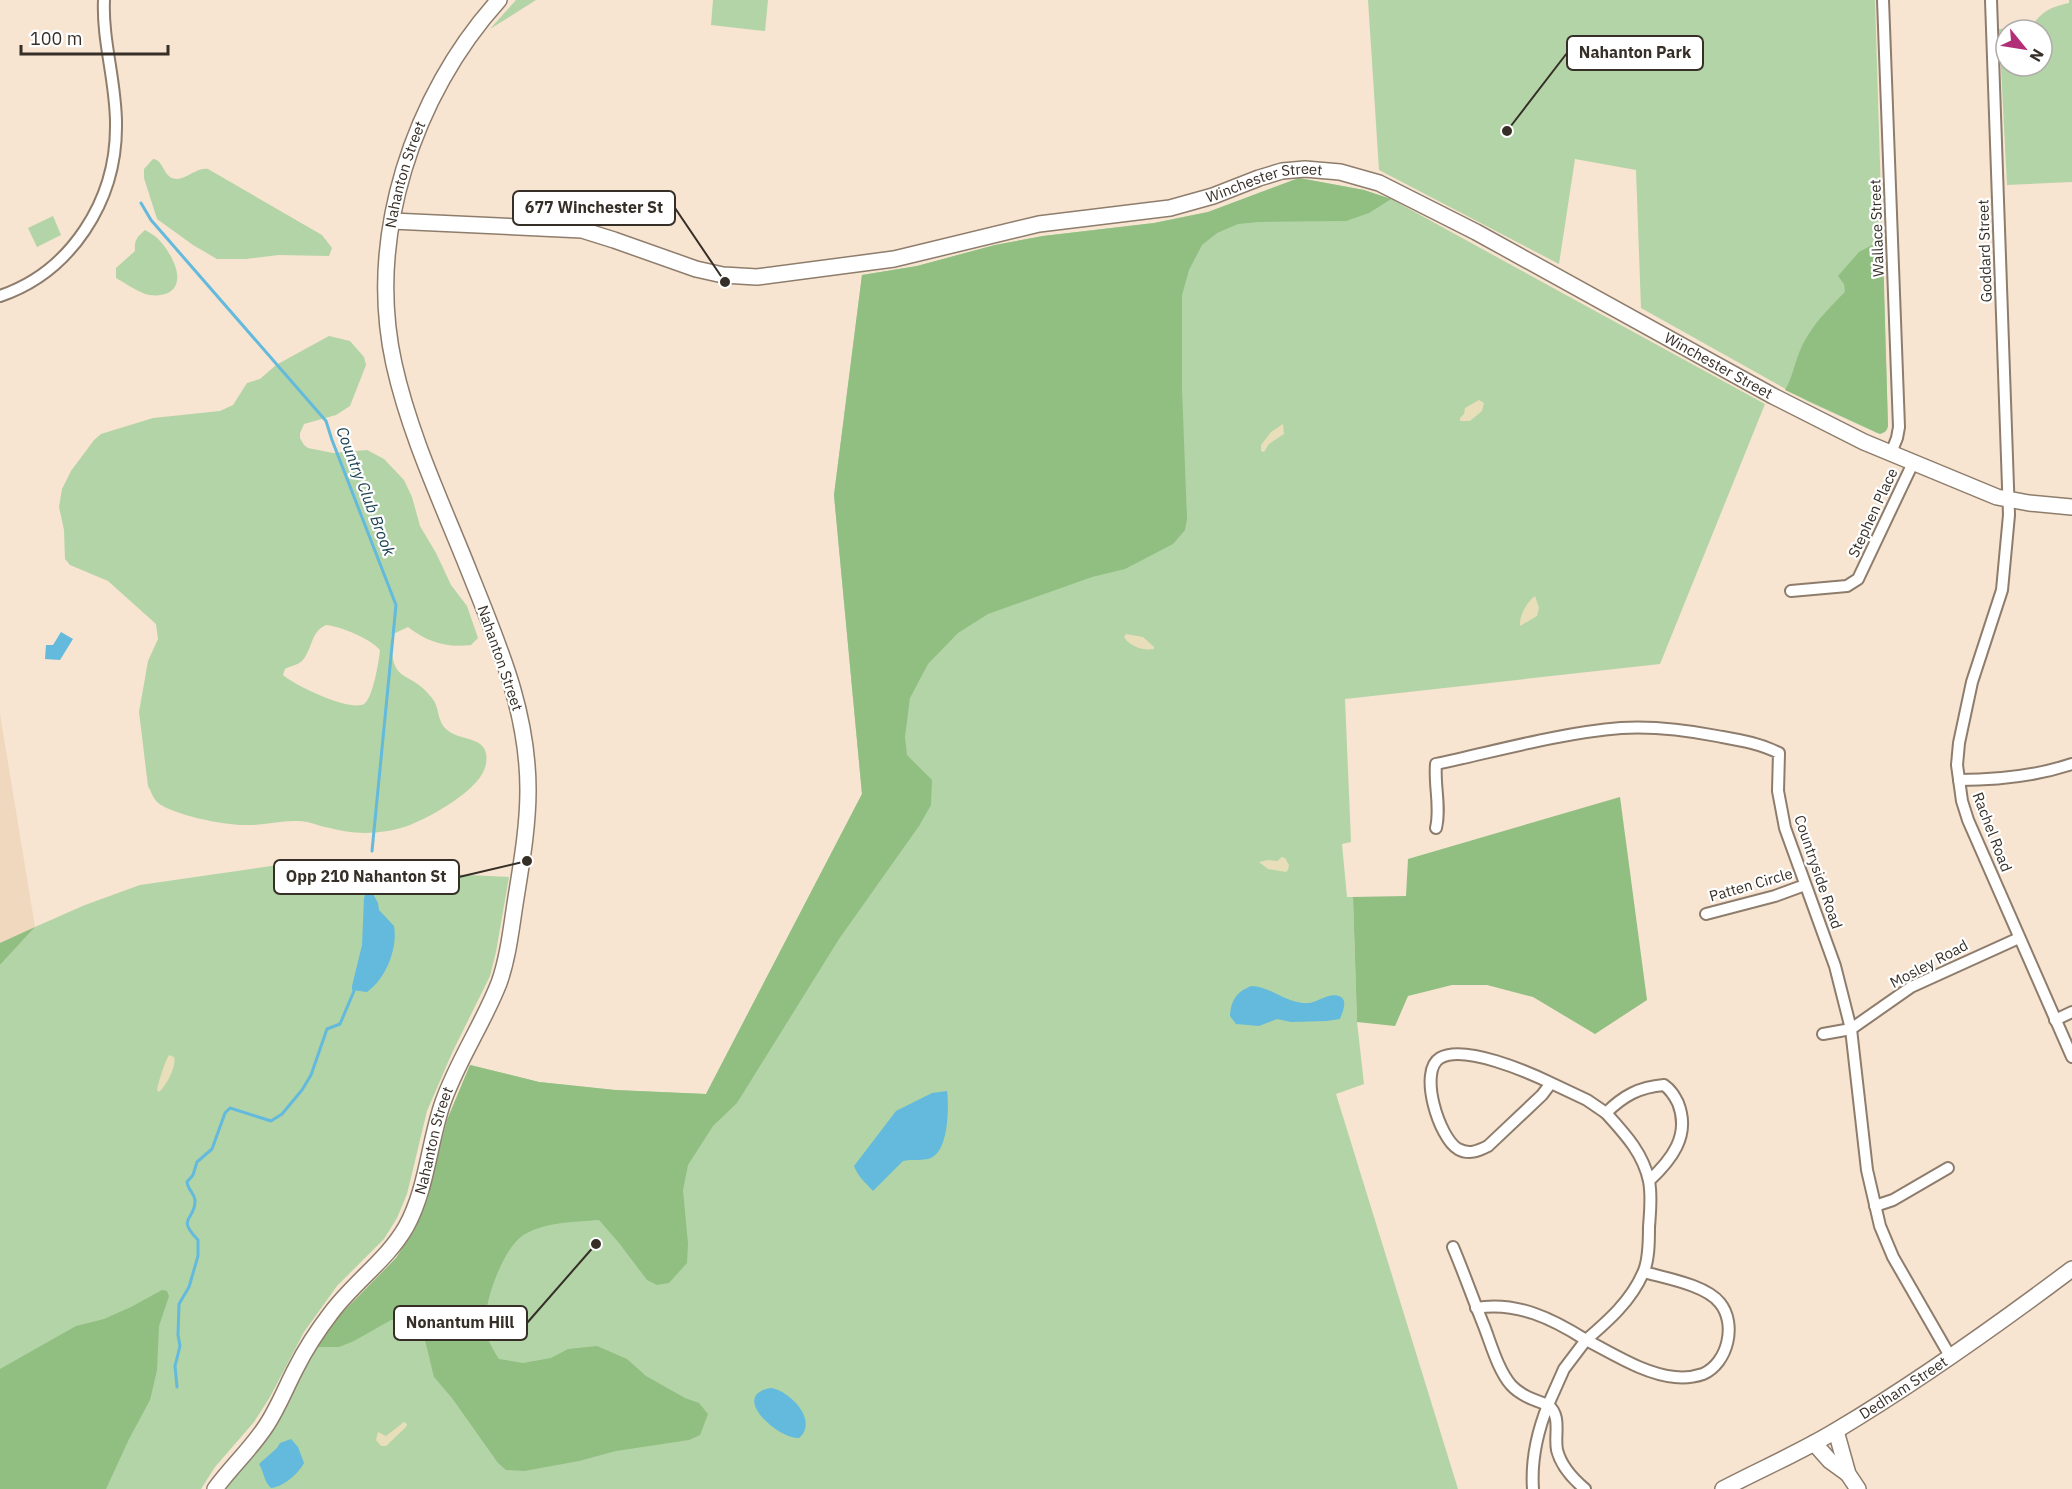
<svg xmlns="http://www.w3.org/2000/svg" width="2072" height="1489" viewBox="0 0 2072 1489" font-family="'IBM Plex Sans',sans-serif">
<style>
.built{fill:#f0d8bf}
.green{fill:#b3d4a7;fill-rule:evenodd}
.forest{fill:#91be81}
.sand{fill:#e8deb9}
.water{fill:#63badc}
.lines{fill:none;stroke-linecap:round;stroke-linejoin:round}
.stream{stroke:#63badc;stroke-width:3}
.street-casing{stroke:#8e7d6c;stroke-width:14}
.secondary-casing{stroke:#8e7d6c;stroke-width:18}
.street{stroke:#fff;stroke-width:10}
.secondary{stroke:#fff;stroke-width:15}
.labels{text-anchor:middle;stroke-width:4.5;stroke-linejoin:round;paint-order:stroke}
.street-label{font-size:15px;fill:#362f27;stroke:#fff}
.water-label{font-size:16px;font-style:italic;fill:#1d4453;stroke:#fff}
.leader{fill:none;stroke:#362f27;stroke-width:2}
.callout-dot{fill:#362f27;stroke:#fff;stroke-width:2}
.callout{fill:#fff;stroke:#362f27;stroke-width:2}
.callout-label{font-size:16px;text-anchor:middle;font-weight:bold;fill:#362f27}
</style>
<rect width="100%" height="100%" fill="#f7e4d1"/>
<path class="built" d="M0,714L35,927L0,965Z"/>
<g class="green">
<path d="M516,0H536L490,29Z"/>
<path d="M713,0H768L765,31L711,25Z"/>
<path d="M1368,0H1875L1888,427C1886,432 1883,435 1877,433L1807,401L1641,308L1636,170L1575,159L1559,264L1379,170Z"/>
<path d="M2069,0H2072V182L2007,185L1999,29L2030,28C2043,11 2048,8 2069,3ZM2006,30H2042V66H2006Z"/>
<path d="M153,159C163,160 163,174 172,178C184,183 195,167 208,169L322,235L332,248L329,256L279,255L246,259H217L193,245L157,219L144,178V169Z"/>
<path d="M1299,178L1364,190L1391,199L1765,404L1660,664L1345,699L1351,842L1342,844L1347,897H1353L1357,1022L1364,1084L1336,1094L1458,1489H226L273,1430L312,1356L335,1321L396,1258L414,1231L427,1200L447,1120L470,1065L539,1082L615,1090L706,1094L862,794L834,495L862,275L917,266L995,245L1043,236L1154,223L1208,212Z"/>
<path d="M53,216L61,235L37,247L28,228Z"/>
<path d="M145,230C150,233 156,236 160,241C171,253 188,282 168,293C161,296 152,296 145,294C135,290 125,283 116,278V268L135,251C134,240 137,237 145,230Z"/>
<path d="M329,336L350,341L364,357L366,365L350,406L336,415L304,424L300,433V438L304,445L308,448L333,453L367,450L384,459L404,480L412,497L420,526L436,553L451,585L467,606L478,638L471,645C445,648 428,642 408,627L391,635C391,688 408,667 432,698C439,706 437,718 444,727C459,744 491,733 486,764C482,789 432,816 410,825C398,830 378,833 365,833C352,833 338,830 325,827C316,825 308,821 298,821C280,820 262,826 244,825C224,825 172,815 157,802C153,798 151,791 148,786L139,712L148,661L158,639L156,624L108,581L70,565L65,559L64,530L59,507L62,489L71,471L94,440L101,434L153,418L220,411L233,405L247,383L260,379L276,365ZM326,625C340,626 371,639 380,650C379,661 373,698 364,704C350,712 294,685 283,675L285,669C290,666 298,665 302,661C313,649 310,632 326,625Z"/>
<path d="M312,860L407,872L509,877L496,952L490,976L452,1053L427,1111L407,1194L397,1218L384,1239L337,1286L304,1332L270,1397L254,1422L215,1467L201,1489H0V965L35,927L85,905L140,885Z"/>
</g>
<g class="forest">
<path d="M1299,178L1364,190L1391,199L1369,213L1346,221L1258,222L1238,224L1217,233L1202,245L1189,270L1182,295V389L1187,519L1185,530L1173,544L1125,569L1092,577L988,614L958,633L928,664L910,698L905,737L907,755L932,780L931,805L919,826L839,939L737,1103L713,1126L688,1165L683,1190L688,1244L687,1263L669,1283L657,1285L647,1280L619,1243L599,1220C575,1222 542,1222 522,1236C503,1249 484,1302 485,1325C486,1338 492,1348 499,1359L523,1363L551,1358L568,1349L597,1346L627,1359L646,1376L685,1398L699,1403L708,1414L700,1435L689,1440L616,1451L579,1461L524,1471L506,1470L498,1463L452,1398L434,1377L421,1324L409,1317L391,1320L354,1341L339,1347H317L339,1316L396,1258L414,1231L427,1200L447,1120L470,1065L539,1082L615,1090L706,1094L862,794L834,495L862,275L917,266L995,245L1043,236L1154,223L1208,212Z"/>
<path d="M1872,245L1883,250L1888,426L1886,431L1880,434L1785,390C1792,378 1794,366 1799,353C1808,329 1827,310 1845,292L1844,284L1838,276L1859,252Z"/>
<path d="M1620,797L1647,1000L1595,1034L1533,997L1487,985H1452L1408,996L1395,1026L1357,1022L1353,897L1406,896L1408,859Z"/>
<path d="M35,927L0,965V943Z"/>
<path d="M162,1290L167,1291L169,1296L159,1326L157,1370L150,1400L129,1439L106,1489H0V1369L76,1326L104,1319L131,1307Z"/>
</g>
<g class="sand">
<path d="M1479,400L1484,403L1482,411L1470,421H1460V418L1464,414L1465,408Z"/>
<path d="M1283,424L1284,434L1269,444L1264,452L1261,451V445L1271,432Z"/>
<path d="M1535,596L1539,608L1537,616L1520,626C1519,616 1526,603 1535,596Z"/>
<path d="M1126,634L1143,637L1154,647V649C1144,651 1130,647 1124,637Z"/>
<path d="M1282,857L1285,858L1289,865L1288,870L1286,872L1268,869L1259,862L1268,860L1277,861Z"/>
<path d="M169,1055L174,1057C177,1066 166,1086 159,1092L157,1090C158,1083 165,1061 169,1055Z"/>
<path d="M404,1422L407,1424L406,1427L386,1446H381L376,1440L378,1432L386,1436Z"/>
</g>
<g class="water">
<path d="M61,632L73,639L60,660L45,659L46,645H53Z"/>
<path d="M371,890L378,903L379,910L394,926C398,948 386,979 367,992L352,990V986L362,945L364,898L366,892Z"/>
<path d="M1251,986C1271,986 1287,1005 1309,1003C1318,1002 1331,991 1341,997C1348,1002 1342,1013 1340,1019L1327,1021L1291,1022L1277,1019L1259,1026L1236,1024L1230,1016C1231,1001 1236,992 1251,986Z"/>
<path d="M947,1091C949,1106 949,1150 931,1158C923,1161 911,1159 903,1161L873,1191C865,1182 858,1177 854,1166L896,1111L932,1093Z"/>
<path d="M771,1388C790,1391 819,1421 799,1438C779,1440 728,1395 771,1388Z"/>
<path d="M291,1439L298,1447L304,1463C298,1474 283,1487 271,1488C264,1482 264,1472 259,1464L277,1448L280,1443Z"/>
</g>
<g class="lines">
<g class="stream">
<path d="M141,203L151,220L326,421L332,440L396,605L372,851"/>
<path d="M368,891L370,867"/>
<path d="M177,1387L175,1366L180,1346L178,1335L179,1304L189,1287L198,1256V1240C175,1216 196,1221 195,1200C194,1193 188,1190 187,1182L193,1175L197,1162L212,1149L225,1113L230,1108L271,1121L282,1114L302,1090L311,1075L327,1029L340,1024L354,991"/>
</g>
<g class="street-casing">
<g id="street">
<path d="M1883,0L1899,427L1897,438L1891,453"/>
<path d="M1991,0L2009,515L2002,590L1972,682L1959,743L1957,765L1962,801L1968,820L2072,1057"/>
<path d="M0,296C71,272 116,201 116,127C117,85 102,42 104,0"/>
<path d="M1791,591L1847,586L1858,579L1913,463"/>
<path d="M1959,780C1997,780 2036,776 2072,764"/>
<path d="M1436,828C1441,807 1434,786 1436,764C1497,751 1559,733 1621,728C1653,726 1686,730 1717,736C1739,740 1759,743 1779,753L1778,791L1785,828L1835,966L1851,1029L1867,1170L1880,1226L1893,1257L1950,1356"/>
<path d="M1706,914L1775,896L1805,885"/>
<path d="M2055,1020L2072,1012"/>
<path d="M1823,1034L1851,1029L1911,987L2019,938"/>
<path d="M1551,1083C1528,1072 1464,1044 1440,1058C1418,1071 1439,1138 1458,1149C1469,1155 1478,1151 1488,1146L1542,1095L1551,1083L1587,1100L1606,1113"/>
<path d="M1875,1206L1893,1200L1948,1168"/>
<path d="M1453,1247C1464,1273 1473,1299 1484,1326C1491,1344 1498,1370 1511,1385C1521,1396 1535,1400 1548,1405L1564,1369L1586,1340C1614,1354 1644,1374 1675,1377C1684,1378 1694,1377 1703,1374C1728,1363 1737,1324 1720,1303C1706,1285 1665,1278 1644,1272"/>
<path d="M1476,1308C1517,1301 1553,1319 1586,1340C1608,1321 1631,1301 1643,1273C1649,1261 1649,1241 1649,1227C1650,1212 1652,1197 1649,1181C1671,1160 1691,1136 1678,1103C1674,1095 1671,1090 1664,1085C1639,1087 1623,1096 1606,1113C1625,1134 1643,1153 1649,1181"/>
<path d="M1533,1489C1531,1461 1538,1430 1548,1405C1562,1416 1554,1435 1557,1450C1561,1466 1573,1479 1585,1489"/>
</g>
</g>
<g class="secondary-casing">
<g id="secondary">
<path id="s1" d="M392,221L582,230L614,240L696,269L723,275L757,277L894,259L1039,224L1170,208L1213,196L1259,178L1282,171L1305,169L1340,172L1379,183L1476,232L1773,396L1864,442L1997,497L2029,503L2072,507"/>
<path d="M1836,1431L1848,1474L1858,1489"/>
<path d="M1814,1443L1830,1461L1848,1474"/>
<path id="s2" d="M215,1489C231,1467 251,1449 266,1426C278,1408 286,1387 296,1368C306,1348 318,1330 331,1313C354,1282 387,1260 406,1227C427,1189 429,1142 443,1102C458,1060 483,1024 499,983C508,958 511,930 515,904C521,866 528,828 528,790C528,710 498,644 469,571C442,503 410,436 394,364C366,237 413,95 499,0"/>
<path id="s3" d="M1723,1489C1761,1469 1801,1452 1837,1430C1919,1381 1996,1326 2072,1269"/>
</g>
</g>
<use href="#street" class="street"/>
<use href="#secondary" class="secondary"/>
</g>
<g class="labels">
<g class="street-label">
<text dy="5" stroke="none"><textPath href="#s2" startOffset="1425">Nahanton Street</textPath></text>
<text dy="5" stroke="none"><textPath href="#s1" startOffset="890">Winchester Street</textPath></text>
<text transform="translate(1877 228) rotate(-92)" y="5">Wallace Street</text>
<text transform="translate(1985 251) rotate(-92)" y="5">Goddard Street</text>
<text dy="5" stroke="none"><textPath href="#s1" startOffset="1394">Winchester Street</textPath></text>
<text transform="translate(1873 513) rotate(-65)" y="5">Stephen Place</text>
<text transform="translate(500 658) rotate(71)" y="5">Nahanton Street</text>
<text transform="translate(1992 832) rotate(69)" y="5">Rachel Road</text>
<text transform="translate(1818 872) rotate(71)" y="5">Countryside Road</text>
<text transform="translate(1751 885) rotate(-16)" y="5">Patten Circle</text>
<text transform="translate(1929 964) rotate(-28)" y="5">Mosley Road</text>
<text dy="5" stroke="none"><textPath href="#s2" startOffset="417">Nahanton Street</textPath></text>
<text dy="5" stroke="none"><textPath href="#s3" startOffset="207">Dedham Street</textPath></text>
</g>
<g class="water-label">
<text transform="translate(366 491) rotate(69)" y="6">Country Club Brook</text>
</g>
</g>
<path class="leader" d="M1507 131L1567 53M725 282L675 208M527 861L459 877M596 1244L527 1323"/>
<g class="callout-dot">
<circle cx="1507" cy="131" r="6"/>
<circle cx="725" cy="282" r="6"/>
<circle cx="527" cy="861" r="6"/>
<circle cx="596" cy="1244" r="6"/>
</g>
<g class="callout">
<rect x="1567" y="36" width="136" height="34" rx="6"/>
<rect x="513" y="191" width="162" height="34" rx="6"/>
<rect x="274" y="860" width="185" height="34" rx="6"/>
<rect x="394" y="1306" width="133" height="34" rx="6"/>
</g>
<g class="callout-label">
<text x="1635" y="58">Nahanton Park</text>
<text x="594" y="213">677 Winchester St</text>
<text x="366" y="882">Opp 210 Nahanton St</text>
<text x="460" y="1328">Nonantum Hill</text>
</g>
<g transform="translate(2024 48) rotate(120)"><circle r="28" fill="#ffffff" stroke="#afaca9" stroke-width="1.5"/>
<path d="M0-4.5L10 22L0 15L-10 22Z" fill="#b22f78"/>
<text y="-9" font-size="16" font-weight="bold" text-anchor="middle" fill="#362f27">N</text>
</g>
<path d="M21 45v9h147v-9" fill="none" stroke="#362f27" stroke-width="3"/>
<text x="30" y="45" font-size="18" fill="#362f27" stroke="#ffffff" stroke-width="4.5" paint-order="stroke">100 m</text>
</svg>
